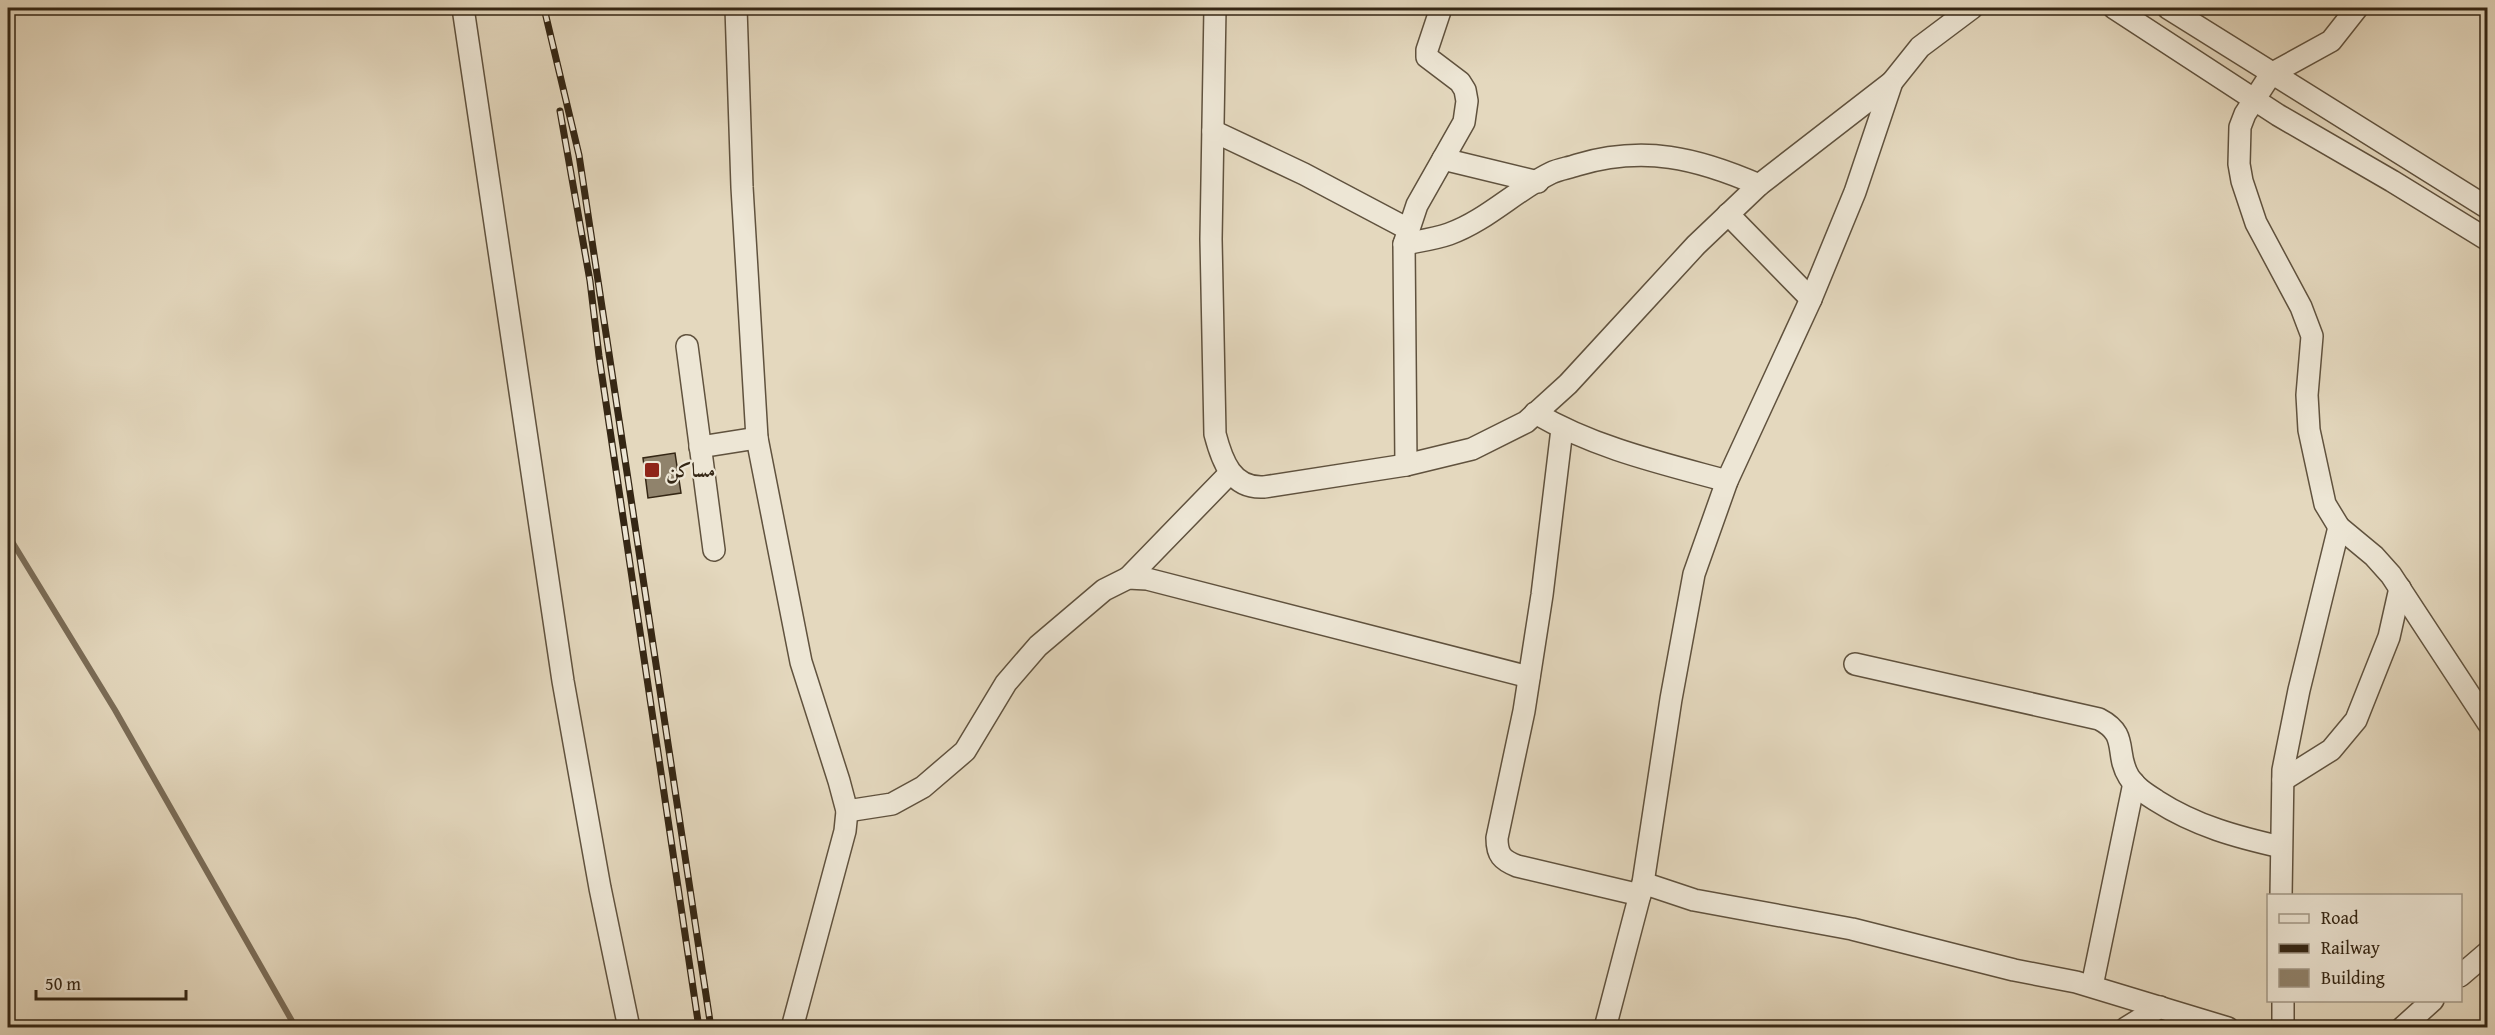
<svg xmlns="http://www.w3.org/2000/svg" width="2495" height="1035" viewBox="0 0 2495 1035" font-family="'Gentium Book Plus',Amiri,serif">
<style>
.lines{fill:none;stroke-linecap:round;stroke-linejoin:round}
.stream{stroke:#7a6c57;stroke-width:6}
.building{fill:#90836c;stroke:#342614;stroke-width:1.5}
.minor-casing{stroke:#60523e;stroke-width:24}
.minor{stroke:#ede6d5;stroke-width:21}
.rail-casing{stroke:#342614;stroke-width:7}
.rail{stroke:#ede6d5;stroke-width:4.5;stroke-dasharray:14;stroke-linecap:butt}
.poi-dot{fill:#8f2418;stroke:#ede6d5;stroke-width:2}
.labels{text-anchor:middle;stroke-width:4.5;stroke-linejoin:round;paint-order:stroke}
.poi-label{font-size:20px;font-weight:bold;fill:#342614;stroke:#ede6d5;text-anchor:start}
</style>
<rect width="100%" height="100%" fill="#e4d8be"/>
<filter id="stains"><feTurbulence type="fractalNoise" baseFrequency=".00333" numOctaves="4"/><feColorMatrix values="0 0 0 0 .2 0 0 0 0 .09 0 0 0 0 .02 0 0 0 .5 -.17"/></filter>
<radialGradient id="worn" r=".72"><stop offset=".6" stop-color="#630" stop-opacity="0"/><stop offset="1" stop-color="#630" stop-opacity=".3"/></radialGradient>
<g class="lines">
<path class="stream" d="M8,535L115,710L296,1028"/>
</g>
<path class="building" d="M675,453L681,493L648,498L643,458Z"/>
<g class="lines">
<g class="minor-casing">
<g id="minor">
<path d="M463,8L563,681L600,888L629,1028"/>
<path d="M736,8L742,187L757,438L801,662L839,781L847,811L845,831L792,1028"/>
<path d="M1215,8L1211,239L1215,434C1222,461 1232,489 1264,487L1406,465L1472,449L1526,422L1568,384L1696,245L1759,185L1892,82"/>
<path d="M2114,8L2278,115L2392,181L2488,240"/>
<path d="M2168,8L2488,208"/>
<path d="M2357,8L2331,41L2271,74L2245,114L2240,127L2239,164L2242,181L2256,223L2301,307L2312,336L2307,395L2309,430L2325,504L2339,527L2374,556L2391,575L2488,723"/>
<path d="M1213,131L1304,174L1408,229"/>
<path d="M1443,159L1538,182"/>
<path d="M1728,214L1811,299"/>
<path d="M1404,244C1419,241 1435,239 1449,234C1486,221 1516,190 1551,173C1559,169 1569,168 1577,165C1644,145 1697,158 1759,185"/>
<path d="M687,346L714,550"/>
<path d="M1535,413C1595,448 1661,463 1727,481"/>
<path d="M1562,429L1542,595L1524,711L1497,838C1497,855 1502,860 1517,866L1640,895"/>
<path d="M700,447L757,438"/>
<path d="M1406,465L1404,244L1417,205L1464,122L1467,101L1465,90L1460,82L1427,57V50L1441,8"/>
<path d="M1128,578L1230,473"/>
<path d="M1855,664L2099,719C2130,735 2114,753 2129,777C2136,788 2146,794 2157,801C2196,826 2237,837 2281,847"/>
<path d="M2283,780L2331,750L2356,720L2389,637L2400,588"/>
<path d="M847,811L892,804L923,787L965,751L1006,683L1038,646L1104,590L1128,578L1147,579L1529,677"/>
<path d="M1643,883L1694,900L1852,929L2014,970L2076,982L2228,1028"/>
<path d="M2281,896L2283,770L2299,690L2339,527"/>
<path d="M2460,976L2488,952"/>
<path d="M2092,986L2134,783"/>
<path d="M2283,1000V1028"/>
<path d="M1605,1028L1643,883L1671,699L1694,574L1727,481L1811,299L1855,192L1892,82L1920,47L1972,8"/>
<path d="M2126,1028L2160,1007"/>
<path d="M2402,1028L2433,1000"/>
</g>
</g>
<use href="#minor" class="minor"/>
<g class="rail-casing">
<g id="rail">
<path d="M544,8L579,155L711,1028"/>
<path d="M560,111L590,281L599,356L699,1028"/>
</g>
</g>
<use href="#rail" class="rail"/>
</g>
<rect class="poi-dot" x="644" y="462" width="16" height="16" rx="3"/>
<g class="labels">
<g class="poi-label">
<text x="666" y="477">مساكن</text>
</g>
</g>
<rect width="2495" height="1035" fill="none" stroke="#e4d8be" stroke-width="30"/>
<rect x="9" y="9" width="2477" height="1017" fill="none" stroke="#342614" stroke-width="3"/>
<rect x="15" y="15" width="2465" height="1005" fill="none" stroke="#342614" stroke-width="1.5"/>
<rect x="2267" y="894" width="195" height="108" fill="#ede6d5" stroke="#a39988" stroke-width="1.5"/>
<rect x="2279" y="914" width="30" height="9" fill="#ede6d5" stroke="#a39988" stroke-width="1.5"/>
<text x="2321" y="924" font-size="18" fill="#342614">Road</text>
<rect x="2279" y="944" width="30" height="9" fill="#342614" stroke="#a39988" stroke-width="1.5"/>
<text x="2321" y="954" font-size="18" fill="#342614">Railway</text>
<rect x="2279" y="969" width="30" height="18" fill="#90836c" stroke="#a39988" stroke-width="1.5"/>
<text x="2321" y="984" font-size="18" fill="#342614">Building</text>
<path d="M36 990v9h150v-9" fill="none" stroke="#342614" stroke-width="3"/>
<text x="45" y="990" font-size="18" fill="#342614" stroke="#ede6d5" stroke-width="4.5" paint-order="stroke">50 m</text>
<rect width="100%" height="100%" filter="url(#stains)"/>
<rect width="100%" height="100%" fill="url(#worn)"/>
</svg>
